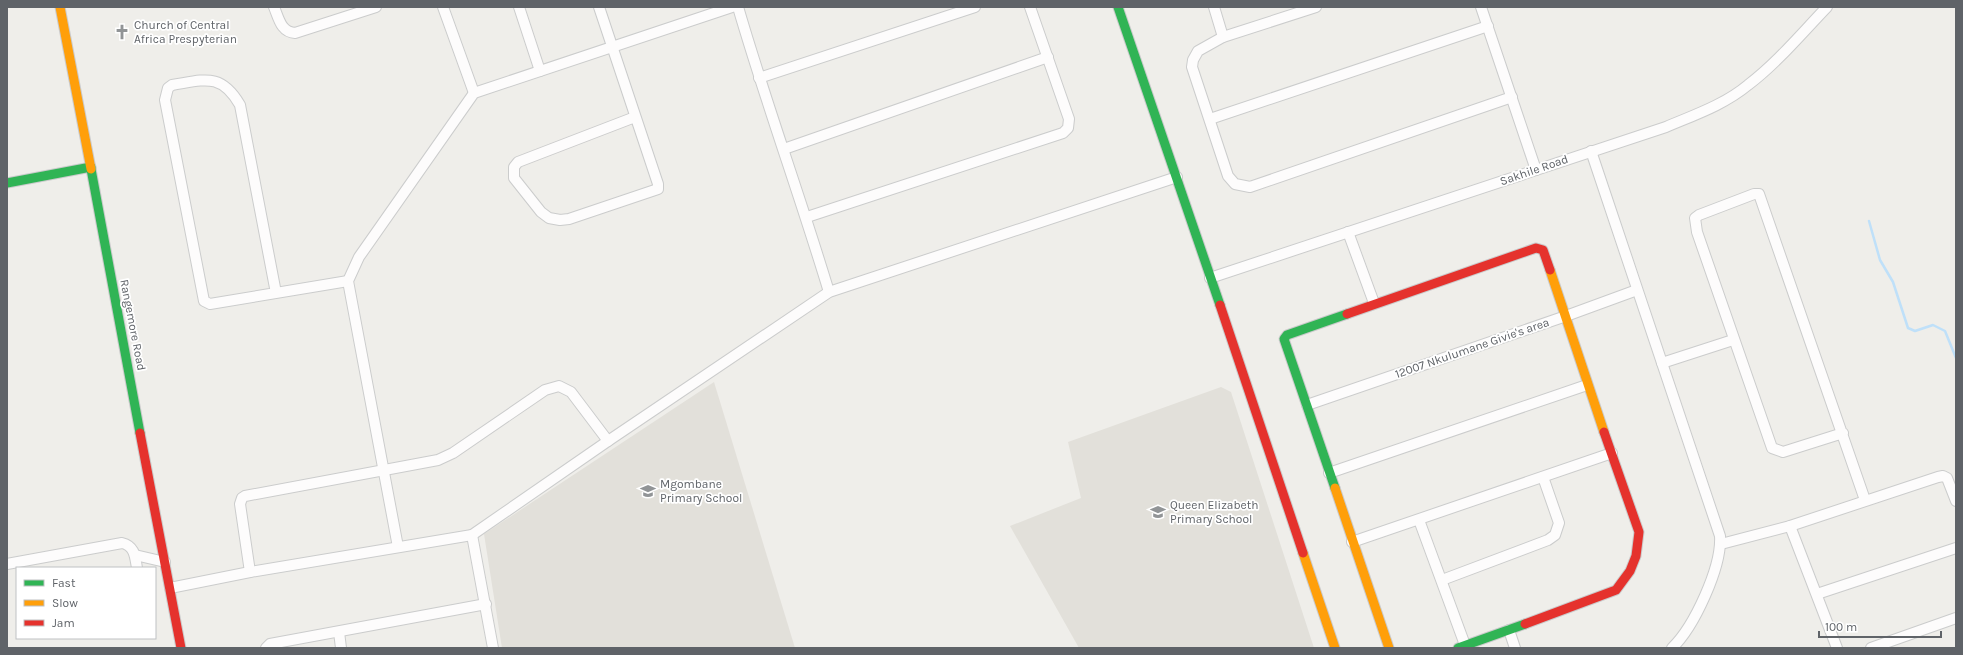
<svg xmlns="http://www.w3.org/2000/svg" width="1963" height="655" viewBox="0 0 1963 655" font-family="Karla,sans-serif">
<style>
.education{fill:#e2e0da}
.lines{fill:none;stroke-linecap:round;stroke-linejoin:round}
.stream{stroke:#bfe0f9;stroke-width:2.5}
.street-casing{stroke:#cbcccc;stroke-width:12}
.fast-casing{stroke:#cacacb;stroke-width:11}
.slow-casing{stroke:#cacacb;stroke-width:11}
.jam-casing{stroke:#cacacb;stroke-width:11}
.street{stroke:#fdfcfc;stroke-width:10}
.fast{stroke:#30b455;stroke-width:9}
.slow{stroke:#ff9f0a;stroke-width:9}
.jam{stroke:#e5322d;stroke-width:9}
.labels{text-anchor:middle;stroke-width:3.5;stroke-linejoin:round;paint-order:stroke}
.poi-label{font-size:12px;fill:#5f6368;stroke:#fff;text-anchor:start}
.street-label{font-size:12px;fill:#5f6368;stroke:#fff}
</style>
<rect width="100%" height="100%" fill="#efeeea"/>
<g class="education">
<path d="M714,382L795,648H502L484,534Z"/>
<path d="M1221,387L1231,392L1314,648H1079L1010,526L1081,498L1068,442Z"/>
</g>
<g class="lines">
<path class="stream" d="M1869,221L1880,260L1893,282L1908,328L1915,331L1933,325L1945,331L1956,358"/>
<g class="street-casing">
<g id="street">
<path d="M274,7C279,19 281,32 295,33L376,7"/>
<path d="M443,7L474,93"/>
<path d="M519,7L540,71"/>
<path d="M599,7L658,184V189L569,219L560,220L549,218L541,212L514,178V167L518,162L635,117"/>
<path d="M738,7C766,103 800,196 829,292"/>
<path d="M1214,7L1223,37"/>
<path d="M1316,7L1223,37L1198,51L1193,60L1192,67L1228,176L1235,184L1250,187L1512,97"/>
<path d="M1481,7L1536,170"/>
<path d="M759,78L975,7"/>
<path d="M1210,119L1488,26"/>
<path d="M784,149L1048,57"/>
<path d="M1591,151L1720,536C1722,567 1694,627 1672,648"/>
<path d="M807,217L1063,133L1068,128L1069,119L1030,7"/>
<path d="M1348,232L1374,303"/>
<path d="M1210,278L1666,127C1694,115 1724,105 1748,85C1777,63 1801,34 1827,7"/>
<path d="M276,293L240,105C221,72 204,80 172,85L168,88L165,100L204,301L210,304L348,281"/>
<path d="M1662,363L1733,340"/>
<path d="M1307,405L1566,316L1637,290"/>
<path d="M1843,433L1783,452L1772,448L1697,232L1695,218L1699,215L1754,194H1759L1865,500"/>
<path d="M1329,473L1587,385"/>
<path d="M1419,520L1465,645"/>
<path d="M1790,526L1837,648"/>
<path d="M472,535L493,648"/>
<path d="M1352,542L1612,453"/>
<path d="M1721,544L1790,526L1938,477L1943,476L1947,478L1956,501"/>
<path d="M398,547L348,281L359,257L474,93L732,7"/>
<path d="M135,555L165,562"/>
<path d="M7,564L122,543C135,546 135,557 137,568"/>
<path d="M250,572L240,504L242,498L245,496L438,460L453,453L545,390L559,386L571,392L608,441"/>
<path d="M1442,580L1548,540L1555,535L1559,523L1543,477"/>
<path d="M170,588L250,572L472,535L608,441L829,292L1177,177"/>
<path d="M1817,594L1956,548"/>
<path d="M1509,630L1515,648"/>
<path d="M339,632L341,648"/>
<path d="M266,648L270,644L486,604"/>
<path d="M1871,648L1956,618"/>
</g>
</g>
<g class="fast-casing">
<g id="fast">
<path d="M1118,7L1220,305"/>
<path d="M91,169L140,433"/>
<path d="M7,183L91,167"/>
<path d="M1335,488L1284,339L1287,335L1347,314"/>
<path d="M1458,648L1525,624"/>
</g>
</g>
<g class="slow-casing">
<g id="slow">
<path d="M60,7L91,169"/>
<path d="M1550,270L1604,432"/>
<path d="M1335,488L1389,648"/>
<path d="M1303,553L1335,648"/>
</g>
</g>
<g class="jam-casing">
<g id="jam">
<path d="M1220,305L1303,553"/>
<path d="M1347,314L1536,248L1543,250L1550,270"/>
<path d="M140,433L181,648"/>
<path d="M1525,624L1616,590L1630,571L1636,556L1639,532L1604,432"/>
</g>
</g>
<use href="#street" class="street"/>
<use href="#fast" class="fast"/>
<use href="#slow" class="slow"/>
<use href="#jam" class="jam"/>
</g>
<defs>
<g id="church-bare" transform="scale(1.2)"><path d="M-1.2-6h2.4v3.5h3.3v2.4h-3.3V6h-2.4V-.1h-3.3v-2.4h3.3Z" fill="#919496" stroke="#fff" stroke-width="2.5" paint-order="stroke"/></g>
<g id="school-bare" transform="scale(1.2)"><path d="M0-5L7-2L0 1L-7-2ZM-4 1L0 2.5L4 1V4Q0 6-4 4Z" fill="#919496" stroke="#fff" stroke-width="2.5" paint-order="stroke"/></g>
</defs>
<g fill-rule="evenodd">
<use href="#church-bare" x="122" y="32"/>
<use href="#school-bare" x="648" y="491"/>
<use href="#school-bare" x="1158" y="512"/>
</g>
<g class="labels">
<g class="poi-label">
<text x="134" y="29">Church of Central<tspan x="134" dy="14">Africa Prespyterian</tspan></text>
<text x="660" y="488">Mgombane<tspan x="660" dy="14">Primary School</tspan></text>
<text x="1170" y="509">Queen Elizabeth<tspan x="1170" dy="14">Primary School</tspan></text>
</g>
<g class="street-label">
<text transform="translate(1534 170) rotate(-19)" y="4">Sakhile Road</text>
<text transform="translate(133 325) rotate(79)" y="4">Rangemore Road</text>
<text transform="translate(1472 348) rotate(-19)" y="4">12007 Nkulumane Givie's area</text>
</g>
</g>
<rect width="1963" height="655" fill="none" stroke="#5f6368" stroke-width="16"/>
<rect x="16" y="567" width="140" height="72" fill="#ffffff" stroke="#bfc1c3"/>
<rect x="24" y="580" width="20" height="6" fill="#30b455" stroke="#bfc1c3"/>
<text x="52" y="587" font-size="12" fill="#5f6368">Fast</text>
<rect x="24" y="600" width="20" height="6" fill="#ff9f0a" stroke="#bfc1c3"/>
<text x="52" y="607" font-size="12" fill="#5f6368">Slow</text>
<rect x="24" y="620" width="20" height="6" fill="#e5322d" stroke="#bfc1c3"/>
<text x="52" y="627" font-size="12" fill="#5f6368">Jam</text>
<path d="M1819 631v6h122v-6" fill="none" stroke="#5f6368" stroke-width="2"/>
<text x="1825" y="631" font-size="12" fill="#5f6368" stroke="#ffffff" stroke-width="3" paint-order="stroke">100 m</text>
</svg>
